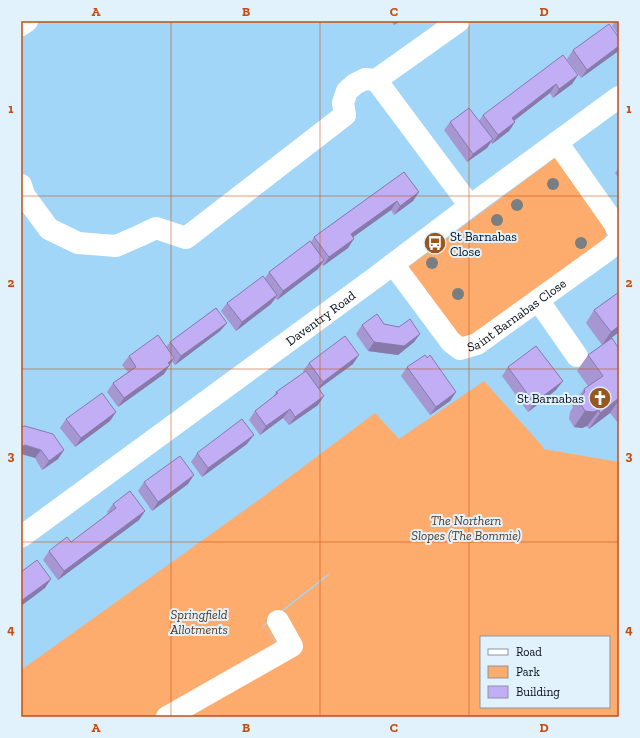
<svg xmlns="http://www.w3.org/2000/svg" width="640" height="738" viewBox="0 0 640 738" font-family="'Zilla Slab',serif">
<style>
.green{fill:#feab6e;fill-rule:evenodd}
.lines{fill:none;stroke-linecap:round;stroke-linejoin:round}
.minor{stroke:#fff;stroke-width:22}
.tree{fill:#797e80}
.wall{fill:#a696d2}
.shaded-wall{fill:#877aab}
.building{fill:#c1aef4;stroke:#877aab}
.grid{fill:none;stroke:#c54e0e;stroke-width:1;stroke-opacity:0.55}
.labels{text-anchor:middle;stroke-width:4;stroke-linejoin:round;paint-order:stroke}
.poi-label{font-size:13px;fill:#000d18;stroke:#e2f2fc;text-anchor:start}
.street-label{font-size:13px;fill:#000d18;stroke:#e2f2fc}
.park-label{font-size:13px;font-style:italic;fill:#58361d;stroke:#e2f2fc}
.neatline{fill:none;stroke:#c54e0e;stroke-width:1.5}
.grid-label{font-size:13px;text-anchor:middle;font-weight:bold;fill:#c54e0e}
</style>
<rect width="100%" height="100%" fill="#a2d6f8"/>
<g class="green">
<path d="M556,157L606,226V237L600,248L462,346L407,268Z"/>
<path d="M484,381L544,448L543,449L619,462V717H162L281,649L264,626L329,575L328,574L263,625L279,648L160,717H21V670L260,499L375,413L399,439ZM481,637H609V707H481Z"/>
</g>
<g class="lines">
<g class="minor">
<path d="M21,25L27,21"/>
<path d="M376,80L470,206"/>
<path d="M557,142L614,223L619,233"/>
<path d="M21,185L24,195L49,229L78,243L116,246L139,236L156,228L186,238L345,115L343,103L347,91L355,84L365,79L376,80L459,21"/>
<path id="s1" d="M393,264L451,342L460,349L477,344L605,252L619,241"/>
<path d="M538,300L577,356"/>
<path id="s2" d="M21,537L376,277L470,206L619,97"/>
<path d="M167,717L292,646L278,621"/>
</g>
</g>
<g class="tree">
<circle cx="553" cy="184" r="6"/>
<circle cx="517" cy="205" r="6"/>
<circle cx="497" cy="220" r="6"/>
<circle cx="581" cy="243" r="6"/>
<circle cx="432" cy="263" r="6"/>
<circle cx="458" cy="294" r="6"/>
</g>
<g class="wall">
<path d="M391,21H400L394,25Z"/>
<path d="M615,21H619V36L612,26Z"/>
<path d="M573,50L617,52L581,78L567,59Z"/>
<path d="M578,75L572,84L553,98L550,93L514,120L515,122L509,131L492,144L491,142L487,148L467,162L444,130L450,122L479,121L483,115Z"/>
<path d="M619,168V179L615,173Z"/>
<path d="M404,172L419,192L413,201L394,215L391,210L353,237L348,248L323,266L322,264L318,269L277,300L276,298L271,304L236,331L221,311L227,303L265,278L269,272L311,242L314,237Z"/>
<path d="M619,292V332L602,345L586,323L594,310Z"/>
<path d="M227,323L220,331L175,365L172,361L164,374L118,407L107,392L113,383L128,372L122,365L129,356L166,347L170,342Z"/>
<path d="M384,324L420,334L414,342L398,355L368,351L356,334L362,325Z"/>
<path d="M619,349V424L610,413L589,429L587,426L582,428L574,427L569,419L570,412L573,407L572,405L584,389L588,386L577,371L588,355Z"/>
<path d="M427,358L456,392L450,401L430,415L401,376L407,367Z"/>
<path d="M309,363L353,364L319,389L318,405L289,425L283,418L260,435L249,420L255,411L273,397L276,392L304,373L303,371Z"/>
<path d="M508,367L556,390L528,412L502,376Z"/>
<path d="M116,412L110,421L75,447L60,428L66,419Z"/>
<path d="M21,427L64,450L58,459L42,470L35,458Z"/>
<path d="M247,444L202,477L191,462L197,453Z"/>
<path d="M144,482L188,484L152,511L138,491Z"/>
<path d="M113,504L145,511L139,520L58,580L43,560L49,551L71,542L108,514L107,512Z"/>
</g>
<g class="shaded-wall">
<path d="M397,21H400L394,25Z"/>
<path d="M619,46V49L617,52L581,78L587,70Z"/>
<path d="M578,75L572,84L553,98L559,89Z"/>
<path d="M556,84L550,93L506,127L512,118Z"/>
<path d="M515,122L509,131L492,144L498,135Z"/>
<path d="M493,139L487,148L467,162L473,154Z"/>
<path d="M419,192L413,201L394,215L400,206Z"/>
<path d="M397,201L391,210L345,243L351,234Z"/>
<path d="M354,239L348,248L323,266L329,257Z"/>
<path d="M324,260L318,269L277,300L283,291Z"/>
<path d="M277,295L271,304L236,331L242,322Z"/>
<path d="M227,323L220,331L175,365L181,356Z"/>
<path d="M619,326V332L602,345L611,332Z"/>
<path d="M420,334L414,342L398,355L368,351L374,342Z"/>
<path d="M359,355L353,364L317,390L323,382Z"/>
<path d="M174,358L164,374L118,407L124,398Z"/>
<path d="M563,381L556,390L528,412L534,403Z"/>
<path d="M456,392L450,401L430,415L436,407Z"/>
<path d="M324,396L318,405L289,425L295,417Z"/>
<path d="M619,398V400L610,413L589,429L600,413Z"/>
<path d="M290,409L283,418L260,435L266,426Z"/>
<path d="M599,410L587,426L582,428L574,427L585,411Z"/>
<path d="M116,412L110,421L75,447L81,438Z"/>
<path d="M254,435L247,444L202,477L208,468Z"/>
<path d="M25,445L41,450L35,458L21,454V447Z"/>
<path d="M64,450L58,459L42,470L49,461Z"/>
<path d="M194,475L188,484L152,511L158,502Z"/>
<path d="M145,511L139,520L58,580L64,571Z"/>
<path d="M51,579L45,588L21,606V601Z"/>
</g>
<g class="building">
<path d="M609,24L619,38V46L587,70L573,50Z"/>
<path d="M563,55L578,75L559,89L556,84L512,118L515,122L498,135L483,115Z"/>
<path d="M469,108L493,139L473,154L450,122Z"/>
<path d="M404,172L419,192L400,206L397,201L351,234L354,239L329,257L314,237Z"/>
<path d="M310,241L324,260L283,291L269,272Z"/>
<path d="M263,276L277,295L242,322L227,303Z"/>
<path d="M619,292V326L611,332L594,310Z"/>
<path d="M216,308L227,323L181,356L170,342Z"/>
<path d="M377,314L384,324L399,327L410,319L420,334L404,346L374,342L362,325Z"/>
<path d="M158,335L174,358L168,363L170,365L124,398L113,383L136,367L129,356Z"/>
<path d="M345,336L359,355L323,382L309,363Z"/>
<path d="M612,338L619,349V398L600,413L599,410L593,412L585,411L580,403L581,396L585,392L584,389L603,376L588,355Z"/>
<path d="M536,346L563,381L534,403L508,367Z"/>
<path d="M425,355L427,358L430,355L456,392L436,407L407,367Z"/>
<path d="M306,371L324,396L295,417L290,409L266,426L255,411L278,393L276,392Z"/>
<path d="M102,393L116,412L81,438L66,419Z"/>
<path d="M242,419L254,435L208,468L197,453Z"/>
<path d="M25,426L53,434L64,450L49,461L41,450L25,445L21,447V427Z"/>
<path d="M180,456L194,475L158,502L144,482Z"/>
<path d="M130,491L145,511L64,571L49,551L67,537L71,542L116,508L113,504Z"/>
<path d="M37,560L51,579L21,601V572Z"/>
</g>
<path class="grid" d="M171,21V717M320,21V717M469,21V717M21,196H619M21,369H619M21,542H619"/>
<defs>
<g id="bus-disc" transform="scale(1.15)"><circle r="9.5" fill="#975721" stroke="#e2f2fc"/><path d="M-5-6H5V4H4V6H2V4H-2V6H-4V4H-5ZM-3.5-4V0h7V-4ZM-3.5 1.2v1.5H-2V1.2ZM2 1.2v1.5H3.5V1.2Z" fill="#fff"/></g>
<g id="church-disc" transform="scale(1.15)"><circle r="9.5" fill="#975721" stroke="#e2f2fc"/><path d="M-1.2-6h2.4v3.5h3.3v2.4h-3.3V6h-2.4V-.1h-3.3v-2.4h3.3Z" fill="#fff"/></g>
</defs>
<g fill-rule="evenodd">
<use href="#bus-disc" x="435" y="243"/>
<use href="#church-disc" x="600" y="398"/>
</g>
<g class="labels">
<g class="poi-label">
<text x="450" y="241">St Barnabas<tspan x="450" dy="15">Close</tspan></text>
<text x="584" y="403" text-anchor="end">St Barnabas</text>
</g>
<g class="street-label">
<text dy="5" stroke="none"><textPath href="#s1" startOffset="175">Saint Barnabas Close</textPath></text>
<text dy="5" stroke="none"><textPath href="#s2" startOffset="371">Daventry Road</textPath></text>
</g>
<g class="park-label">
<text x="466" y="525">The Northern<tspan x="466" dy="15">Slopes (The Bommie)</tspan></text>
<text x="199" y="619">Springfield<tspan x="199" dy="15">Allotments</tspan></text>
</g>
</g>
<rect width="640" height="738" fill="none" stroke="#e2f2fc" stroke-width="44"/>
<rect x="480" y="636" width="130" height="72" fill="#e2f2fc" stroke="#8896a1"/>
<rect x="488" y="649" width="20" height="6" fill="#ffffff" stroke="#8896a1"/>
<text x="516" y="656" font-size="12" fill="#000d18">Road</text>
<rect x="488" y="666" width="20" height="12" fill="#feab6e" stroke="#8896a1"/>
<text x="516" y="676" font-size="12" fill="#000d18">Park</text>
<rect x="488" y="686" width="20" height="12" fill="#c1aef4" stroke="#8896a1"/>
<text x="516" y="696" font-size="12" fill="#000d18">Building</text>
<rect x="22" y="22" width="596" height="694" class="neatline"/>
<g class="grid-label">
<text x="96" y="16">A</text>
<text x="246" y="16">B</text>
<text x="394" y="16">C</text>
<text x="544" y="16">D</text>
<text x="11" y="113">1</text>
<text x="629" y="113">1</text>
<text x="11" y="287">2</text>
<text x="629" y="287">2</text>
<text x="11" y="460">3</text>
<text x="629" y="460">3</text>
<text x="11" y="634">4</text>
<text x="629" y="634">4</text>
<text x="96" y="732">A</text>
<text x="246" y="732">B</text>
<text x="394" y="732">C</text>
<text x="544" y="732">D</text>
</g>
</svg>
